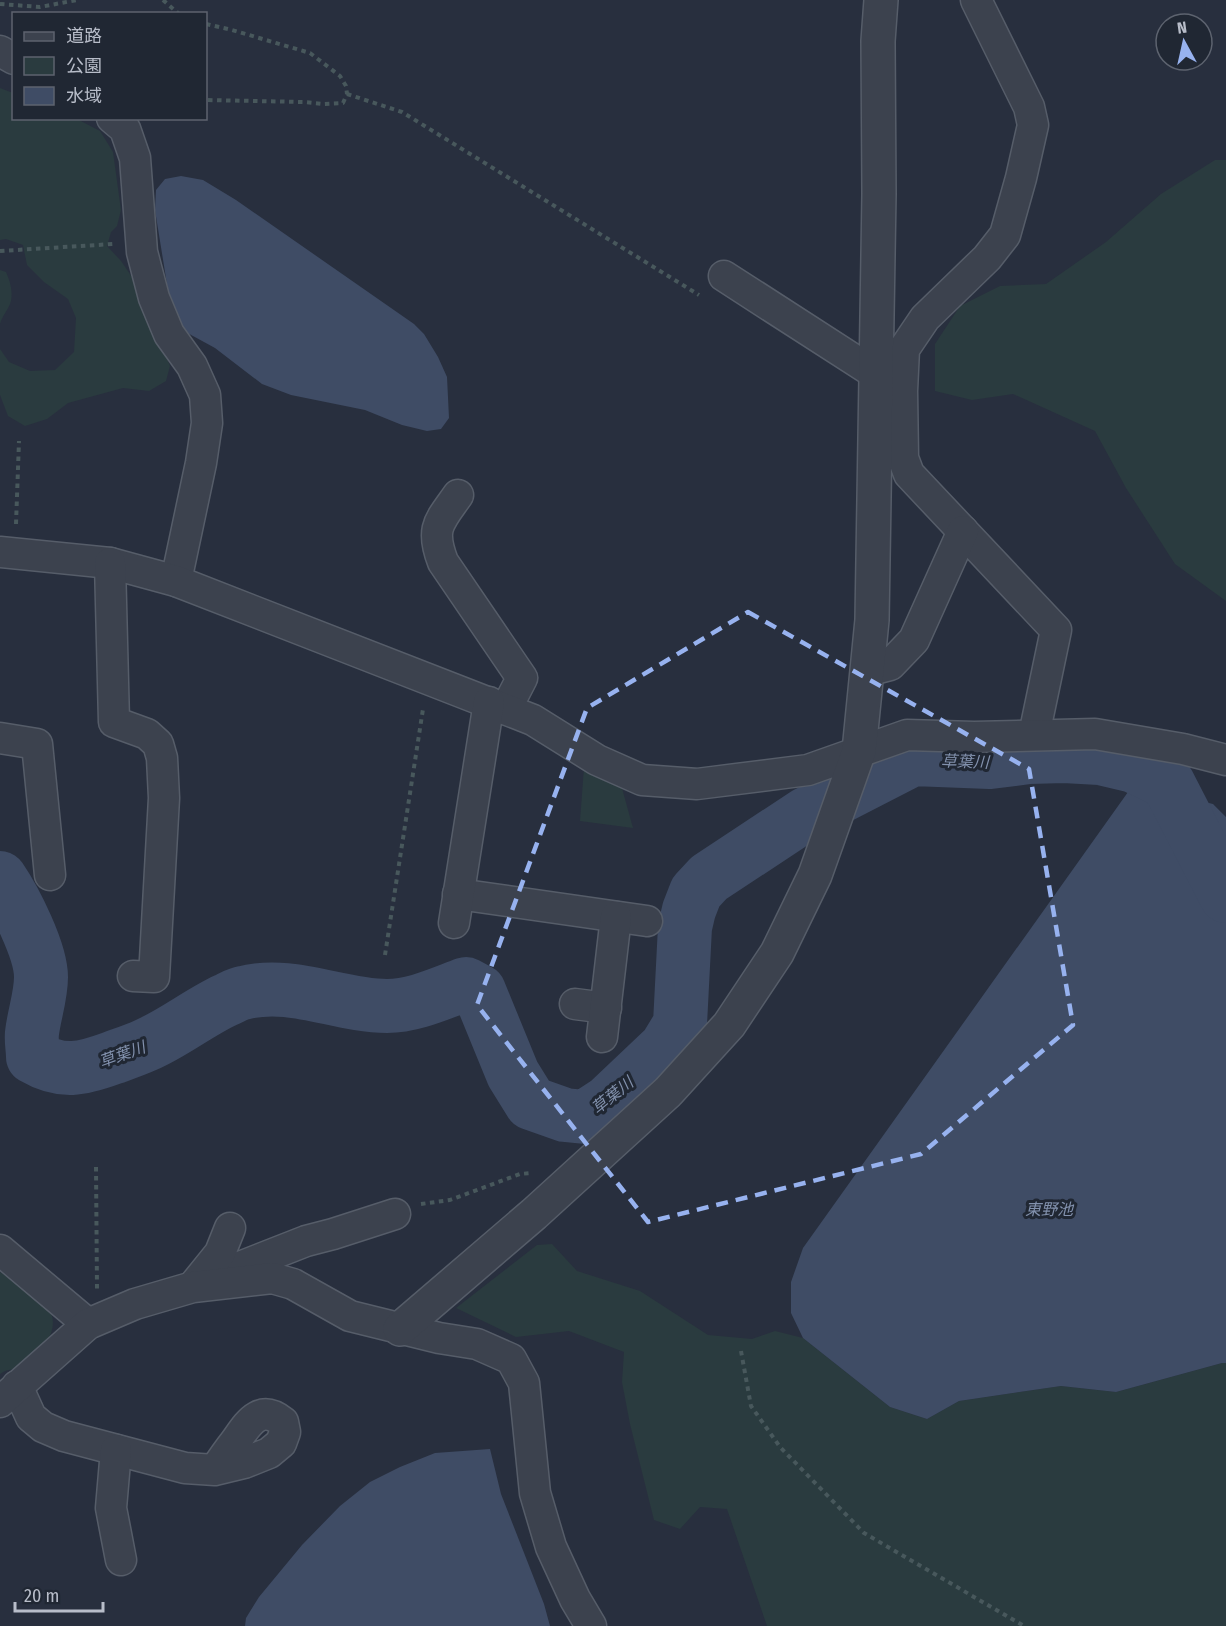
<svg xmlns="http://www.w3.org/2000/svg" width="1226" height="1626" viewBox="0 0 1226 1626" font-family="'Fira Sans Condensed','Noto Sans JP',sans-serif">
<style>
.green{fill:#2a3b3f}
.water{fill:#3f4c65}
.lines{fill:none;stroke-linecap:round;stroke-linejoin:round}
.river{stroke:#3f4c65;stroke-width:54}
.minor-casing{stroke:#565d69;stroke-width:33}
.tertiary-casing{stroke:#565d69;stroke-width:36}
.path{stroke:#48585c;stroke-width:4;stroke-dasharray:4.5 4.5;stroke-linecap:butt}
.minor{stroke:#3c424e;stroke-width:30}
.tertiary{stroke:#3c424e;stroke-width:33}
.marked{fill:none;stroke:#97b2ef;stroke-width:4.5;stroke-dasharray:12 8;stroke-linejoin:round}
.labels{text-anchor:middle;stroke-width:6;stroke-linejoin:round;paint-order:stroke}
.water-label{font-size:16px;font-style:italic;fill:#8291ad;stroke:#202733}
</style>
<rect width="100%" height="100%" fill="#282f3e"/>
<g class="green">
<path d="M0,88L13,93L14,118L77,119L100,131L113,152L121,210L117,226L111,232L107,246L121,261L134,280L150,315L170,366L166,381L149,391L123,388L68,403L47,419L25,426L8,416L0,395V349L9,362L30,371L55,370L74,352L76,318L68,299L44,282L27,265L23,245L6,239L0,240Z"/>
<path d="M1215,160H1226V601L1175,564L1126,488L1095,431L1013,394L972,400L935,391V344L960,306L1000,286L1046,284L1106,242L1161,194Z"/>
<path d="M0,270L6,272C10,281 13,291 11,301C9,309 2,316 0,324Z"/>
<path d="M584,767L620,781L633,828L580,821Z"/>
<path d="M552,1244L577,1271L640,1291L708,1335L752,1339L775,1331L803,1338L890,1407L927,1419L959,1401L1061,1386L1116,1392L1222,1363H1226V1626H767L727,1509L700,1507L680,1529L654,1520L630,1424L622,1382L624,1352L569,1331L516,1337L456,1308L537,1245Z"/>
<path d="M0,1272C24,1287 68,1305 48,1340C44,1346 29,1364 22,1367C15,1371 10,1367 0,1374Z"/>
</g>
<g class="water">
<path d="M181,176L203,180L236,200L414,324L424,334L438,357L447,377L449,418L441,429L427,431L402,425L365,410L291,395L262,384L215,348L182,330L171,309L155,210L156,190L165,179Z"/>
<path d="M1133,785L1213,804L1226,817V1363H1222L1116,1392L1061,1386L959,1401L927,1419L890,1407L803,1338L791,1313V1282L803,1248Z"/>
<path d="M490,1449L501,1494L544,1604L550,1626H245L246,1618L259,1597L302,1545L340,1506L370,1482L400,1467L435,1453Z"/>
</g>
<g class="lines">
<path class="river" d="M0,878C15,900 41,951 41,977C41,996 34,1015 32,1033C31,1041 33,1049 33,1057C62,1074 82,1069 112,1058C123,1054 135,1050 146,1045C174,1033 198,1013 226,1000C231,998 237,994 243,993C291,980 339,1006 387,1006C414,1006 441,993 466,984L479,991L513,1074L531,1103L565,1115L585,1117L608,1102L666,1047L680,1024L685,927L689,910L696,892L709,878L806,814L913,759L990,762L1029,757L1064,756L1100,758L1134,766L1168,783L1226,896"/>
<g class="minor-casing">
<g id="minor">
<path d="M976,0L1029,107L1033,125L1021,178L1005,235L987,258L925,318L904,349L902,391L903,458L909,474L1056,630L1034,735"/>
<path d="M0,51L14,59"/>
<path d="M112,118L125,129L135,158L142,252L154,298L169,334L192,366L205,395L207,423L201,463L176,581"/>
<path d="M724,276L876,374"/>
<path d="M458,495C439,522 430,528 443,562L522,678L506,709"/>
<path d="M0,552L110,563L176,581L533,720L597,760L642,780L697,784L808,770L907,735L974,737L1095,734L1183,749L1226,760"/>
<path d="M110,563L114,722L147,734L158,744L162,758L164,798L154,977L133,976"/>
<path d="M867,671L890,665L914,640L963,531"/>
<path d="M0,738L37,744L50,875"/>
<path d="M458,894L647,921"/>
<path d="M454,923L489,702"/>
<path d="M575,1004L606,1008"/>
<path d="M602,1037L616,917"/>
<path d="M0,1250L88,1324"/>
<path d="M222,1274L306,1241L333,1234L395,1214"/>
<path d="M195,1284L220,1253L230,1228"/>
<path d="M17,1386L31,1417L43,1427L64,1436L185,1468L215,1470L244,1463L269,1453L281,1443L285,1432L283,1422C259,1403 248,1424 235,1442C228,1451 221,1461 215,1470"/>
<path d="M0,1402L88,1324L135,1304L193,1287L272,1278L293,1284L350,1316L439,1338L477,1344L511,1359L524,1383L535,1493L551,1547L575,1599L591,1626"/>
<path d="M116,1450L111,1508L121,1560"/>
</g>
</g>
<g class="tertiary-casing">
<path id="tertiary" d="M400,1329L534,1214L668,1092L729,1025L777,953L815,875L859,751L872,620L879,194L878,41L881,0"/>
</g>
<g class="path">
<path d="M163,0L179,14"/>
<path d="M0,4L40,7L77,0"/>
<path d="M206,24L232,30L310,53L340,76L346,86L347,94L343,103L323,104L304,102L206,100"/>
<path d="M347,94L402,112L699,295"/>
<path d="M0,251L113,244"/>
<path d="M16,524L19,441"/>
<path d="M385,955L423,709"/>
<path d="M96,1167L97,1289"/>
<path d="M421,1204L450,1200L520,1174L531,1173"/>
<path d="M741,1351L751,1406L780,1447L864,1533L1024,1626"/>
</g>
<use href="#minor" class="minor"/>
<use href="#tertiary" class="tertiary"/>
</g>
<path class="marked" d="M748,612L1029,769L1073,1025L921,1154L648,1222L477,1005L587,708Z"/>
<g class="labels">
<g class="water-label">
<text transform="translate(965 761) rotate(2)" y="6">草葉川</text>
<text transform="translate(122 1054) rotate(-20)" y="6">草葉川</text>
<text transform="translate(612 1095) rotate(-39)" y="6">草葉川</text>
<text x="1049" y="1215">東野池</text>
</g>
</g>
<rect x="12" y="12" width="195" height="108" fill="#202733" stroke="#5d636f" stroke-width="1.5"/>
<rect x="24" y="32" width="30" height="9" fill="#3c424e" stroke="#5d636f" stroke-width="1.5"/>
<text x="66" y="42" font-size="18" fill="#b8bdc9">道路</text>
<rect x="24" y="57" width="30" height="18" fill="#2a3b3f" stroke="#5d636f" stroke-width="1.5"/>
<text x="66" y="72" font-size="18" fill="#b8bdc9">公園</text>
<rect x="24" y="87" width="30" height="18" fill="#3f4c65" stroke="#5d636f" stroke-width="1.5"/>
<text x="66" y="102" font-size="18" fill="#b8bdc9">水域</text>
<g transform="translate(1184 42) rotate(352)"><circle r="28" fill="#202733" stroke="#5d636f" stroke-width="1.5"/>
<path d="M0-4.5L10 22L0 15L-10 22Z" fill="#97b2ef"/>
<text y="-9" font-size="16" font-weight="bold" text-anchor="middle" fill="#b8bdc9">N</text>
</g>
<path d="M15 1602v9h88v-9" fill="none" stroke="#b8bdc9" stroke-width="3"/>
<text x="24" y="1602" font-size="18" fill="#b8bdc9" stroke="#202733" stroke-width="4.5" paint-order="stroke">20 m</text>
</svg>
